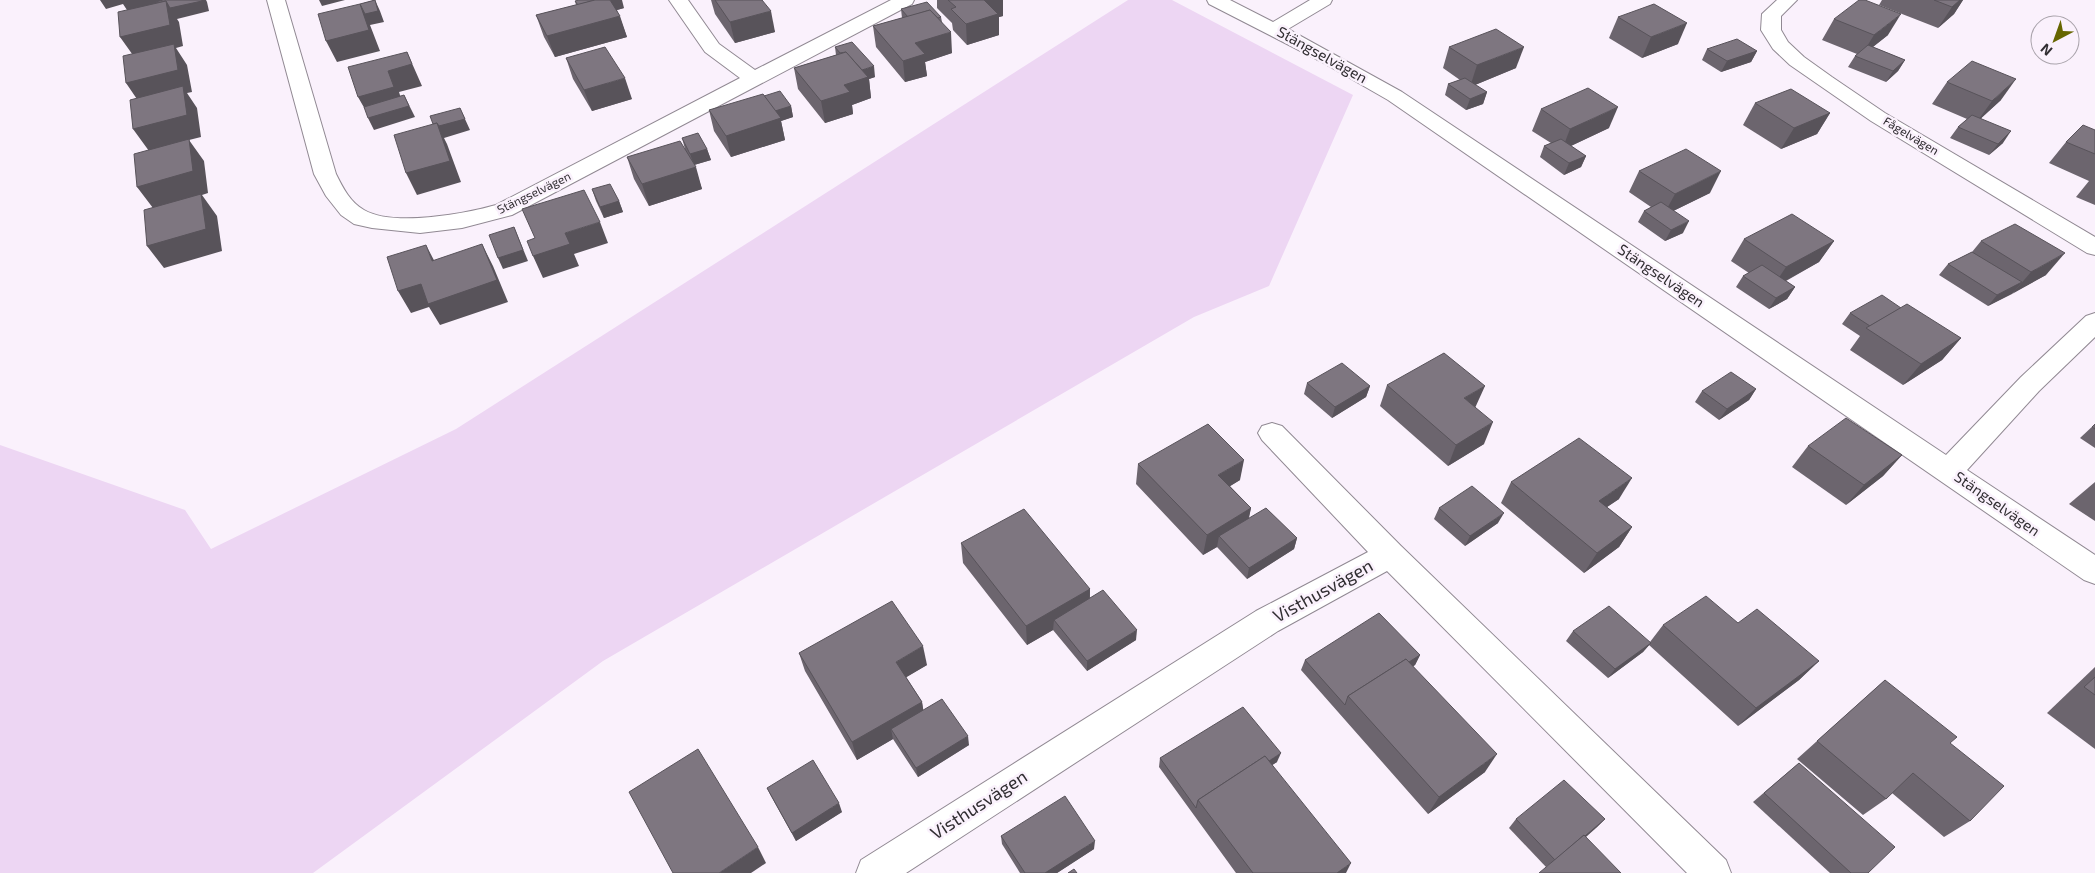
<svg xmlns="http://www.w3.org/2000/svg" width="2095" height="873" viewBox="0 0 2095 873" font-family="'Exo 2',sans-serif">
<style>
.green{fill:#edd6f3}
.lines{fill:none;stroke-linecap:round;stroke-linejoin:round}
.minor-casing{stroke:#918993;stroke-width:2}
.minor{fill:#fff;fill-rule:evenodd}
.wall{fill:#6c656e}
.shaded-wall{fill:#58535a}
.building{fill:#7e7680;stroke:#58535a}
.labels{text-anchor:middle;stroke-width:5;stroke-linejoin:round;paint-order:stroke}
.far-street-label{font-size:12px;fill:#302d31;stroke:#faf1fc}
.street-label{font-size:15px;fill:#302d31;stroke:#faf1fc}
.near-street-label{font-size:18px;fill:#302d31;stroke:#faf1fc}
</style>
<rect width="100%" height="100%" fill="#faf1fc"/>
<path class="green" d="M1128,0H1172L1353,95L1269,286L1194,317L603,661L313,873H0V445L185,510L211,549L456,429Z"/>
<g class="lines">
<g class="minor-casing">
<g id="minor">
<path d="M267,0H285L336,174C343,188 350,202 364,210C393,227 464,214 496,205L740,78L705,52L669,0H688L719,44L755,70L891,0H914L912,4L512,215L462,228L420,233L372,228L354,224L341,215L326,196L314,174Z"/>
<path d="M1207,0H1230L1273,22L1310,0H1332L1330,4L1288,29L1402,92L1946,455L2021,377L2086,316L2095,313V337L2039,391L1967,470L2095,555V584L2084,580L1388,100L1320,61L1209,4Z"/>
<path d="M1777,0H1797L1781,16V30L1788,42L1804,57L1832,77L1885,113L2095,237V255L2087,253L1871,121L1790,65L1773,49L1761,30L1762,14Z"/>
<path d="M1272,423L1282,426L1401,546L1726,860L1731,873H1687L1387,571L1278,631L906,873H856L861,860L1256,611L1368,552L1262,440L1258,433L1262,426Z"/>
</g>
</g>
<use href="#minor" class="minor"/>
</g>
<g class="wall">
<path d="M711,0H762L775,32L735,43L715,14Z"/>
<path d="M937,0H1003V16L999,17V35L967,45L953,30L952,23L937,8Z"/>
<path d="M1882,0H1963L1954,14L1938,28L1879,5Z"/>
<path d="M575,1L624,8L617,10L627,37L555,57L544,37L536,15L576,5Z"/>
<path d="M901,9L941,17L942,22L952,53L925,62L927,76L905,82L876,47L873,26L902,18Z"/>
<path d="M1618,17L1678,44L1642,58L1609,38Z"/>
<path d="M1834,19L1888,35L1873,47L1905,60L1898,71L1886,82L1848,67L1855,56L1857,54L1822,40Z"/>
<path d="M835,47L875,77L869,79L871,98L852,105L853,114L825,123L798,89L794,68L836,55Z"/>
<path d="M1449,47L1516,68L1475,85L1487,92L1483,104L1466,110L1445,95L1448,84L1460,80L1443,68Z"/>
<path d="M1707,49L1757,51L1751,62L1721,72L1702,60Z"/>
<path d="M566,58L632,99L592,111L573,79Z"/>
<path d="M1947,82L2001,100L1981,118L2003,143L1989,155L1950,138L1958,127L1967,119L1932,104Z"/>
<path d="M764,96L791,106L793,117L781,121L785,140L731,157L714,131L709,110Z"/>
<path d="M1755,103L1830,113L1817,134L1781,149L1743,125Z"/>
<path d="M1541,109L1609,128L1571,146L1586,156L1581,167L1564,175L1540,157L1544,146L1551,143L1532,131Z"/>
<path d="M2095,130V205L2076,197L2089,181L2049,163L2066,142Z"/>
<path d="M682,138L707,149L711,160L694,165L702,189L649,206L634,179L627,157L685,149Z"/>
<path d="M1639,171L1710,193L1673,211L1683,233L1665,241L1638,222L1644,211L1651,207L1629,192Z"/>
<path d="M592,189L619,201L623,212L604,218L596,201Z"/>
<path d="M1744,239L1834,241L1819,262L1786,281L1795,287L1787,299L1769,309L1736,287L1743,276L1749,273L1731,261Z"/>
<path d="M1981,241L2046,275L1988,306L1939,275L1948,264L1972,252Z"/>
<path d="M1901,308L1961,338L1942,360L1903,385L1850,350L1860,336L1842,324L1850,313Z"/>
<path d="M1307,383L1370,386L1366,397L1332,418L1304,394Z"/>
<path d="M1387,385L1475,408L1484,444L1448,466L1380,406Z"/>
<path d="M1756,389L1749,400L1719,420L1695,402L1702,391Z"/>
<path d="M2095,424V448L2080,438Z"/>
<path d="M1808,446L1902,455L1883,476L1846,505L1792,467Z"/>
<path d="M1138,464L1240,480L1230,486L1251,508L1249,518L1297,538L1294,549L1247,579L1217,547L1203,555L1136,484Z"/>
<path d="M1511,482L1619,499L1607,507L1632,527L1619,547L1584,573L1501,503Z"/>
<path d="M2095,482V521L2069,504Z"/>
<path d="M1439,508L1498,523L1465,546L1434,519Z"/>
<path d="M961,543L1090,589V598L1136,640L1087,671L1053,630L1027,645L963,563Z"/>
<path d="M1738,623L1819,661L1799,680L1738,726L1649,645L1643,652L1608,678L1566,641L1573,631L1650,642L1663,625Z"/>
<path d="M799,653L927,665L906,677L922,702L923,710L969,745L918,777L893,739L857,760L805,671Z"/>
<path d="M1420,655L1415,665L1413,666L1485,772L1428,814L1301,670L1305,660Z"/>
<path d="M2095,667V749L2047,713Z"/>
<path d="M1885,680L1950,743L1970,821L1944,837L1892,793L1886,799L1863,815L1797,759Z"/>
<path d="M1160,758L1277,762L1272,765L1346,873H1236L1159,767Z"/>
<path d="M1799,763L1868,873H1830L1753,802Z"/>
<path d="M767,788L842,812L796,841L771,796Z"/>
<path d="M1516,819H1605L1597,827L1586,837L1546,867L1509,828Z"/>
<path d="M1001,836L1094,849L1057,873H1020L1002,844Z"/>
</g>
<g class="shaded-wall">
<path d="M100,0H206L207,2L209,11L177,19L179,22L183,46L176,48L187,65L192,92L187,93L197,108L201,137L189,140L204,161L208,193L202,195L217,216L222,251L164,268L147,246L153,208L137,187L149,151L133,129L141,105L126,83L135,58L120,37L129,13L123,4L106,9Z"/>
<path d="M319,0H345L322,6Z"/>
<path d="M375,0L380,11L384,22L370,25L380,51L337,62L326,41L360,4Z"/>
<path d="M611,0H622L624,8L610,12L604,2Z"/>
<path d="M984,0H1003V16L999,17V35L967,45L966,24Z"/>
<path d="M1960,0H1963L1954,14L1938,28L1952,7Z"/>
<path d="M771,11L775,32L735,43L730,22Z"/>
<path d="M1901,14L1888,35L1861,56L1874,35Z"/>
<path d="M620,16L627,37L555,57L547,36Z"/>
<path d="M1687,23L1678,44L1642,58L1651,37Z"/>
<path d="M951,32L952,53L925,62L927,76L905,82L903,61L915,43Z"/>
<path d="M1524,47L1516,68L1470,87L1477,65Z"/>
<path d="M1757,51L1751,62L1721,72L1727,61Z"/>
<path d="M407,52L422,86L399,92L404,108V95L415,117L374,130L368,118H370L358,97L388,71Z"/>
<path d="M1905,60L1898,71L1886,82L1893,71Z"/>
<path d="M874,66L875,77L869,79L871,98L852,105L853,114L825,123L821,101L856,72Z"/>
<path d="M625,78L632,99L592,111L584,90Z"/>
<path d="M2016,79L2001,100L1976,123L1992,101Z"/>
<path d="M1487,92L1483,104L1466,110L1470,99Z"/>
<path d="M791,106L793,117L781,121L785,140L731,157L726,136L772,112Z"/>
<path d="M1618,107L1609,128L1562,150L1570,129Z"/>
<path d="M460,108L470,130L444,138L447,144L461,182L417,195L406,173L434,128Z"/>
<path d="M1830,113L1817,134L1781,149L1794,128Z"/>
<path d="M2011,131L2003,143L1989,155L1998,144Z"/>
<path d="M707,149L711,160L694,165L690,154Z"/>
<path d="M1586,156L1581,167L1564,175L1569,163Z"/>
<path d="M696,167L702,189L649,206L642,184Z"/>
<path d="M1721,171L1710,193L1663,216L1675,194Z"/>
<path d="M619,201L623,212L604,218L600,207Z"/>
<path d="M1689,221L1683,233L1665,241L1671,230Z"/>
<path d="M600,222L608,243L574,254L579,266L543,278L533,256L565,233Z"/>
<path d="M514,227L528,261L503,269L498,258Z"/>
<path d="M1834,241L1819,262L1772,288L1786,267Z"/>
<path d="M482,244L493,266L508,302L440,325L429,307L411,313L398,291Z"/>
<path d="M426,245L437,266L432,261Z"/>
<path d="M2065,253L2046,275L2012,294L2031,272Z"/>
<path d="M2022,282L2012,294L1988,306L1997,295Z"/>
<path d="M1795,287L1787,299L1769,309L1776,298Z"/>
<path d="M1961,338L1942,360L1903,385L1921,364Z"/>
<path d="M1370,386L1366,397L1332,418L1335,407Z"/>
<path d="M1485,386L1475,408L1464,398Z"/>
<path d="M1756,389L1749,400L1719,420L1727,409Z"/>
<path d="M1493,422L1484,444L1448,466L1456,445Z"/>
<path d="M1902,455L1883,476L1846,505L1864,485Z"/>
<path d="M1244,460L1240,480L1214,496L1218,475Z"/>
<path d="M1632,478L1619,499L1586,521L1599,501Z"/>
<path d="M1251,508L1246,528L1219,536L1217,547L1203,555L1207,535Z"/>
<path d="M1504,513L1498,523L1465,546L1470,536Z"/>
<path d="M1632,527L1619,547L1584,573L1597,553Z"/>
<path d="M1297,538L1294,549L1247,579L1249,568Z"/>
<path d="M1090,589L1089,608L1054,620L1053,630L1027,645L1026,626Z"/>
<path d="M1137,630L1136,640L1087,671V661Z"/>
<path d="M1651,643L1643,652L1608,678L1615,669Z"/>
<path d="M923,646L927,665L900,681L896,662Z"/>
<path d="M1420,655L1415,665L1356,704L1352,700Z"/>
<path d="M1819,661L1799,680L1738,726L1756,708Z"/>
<path d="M922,702L925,720L891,729L893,739L857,760L852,742Z"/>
<path d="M968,736L969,745L918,777L916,768Z"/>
<path d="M1281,753L1277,762L1205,809L1202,804Z"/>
<path d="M1497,754L1485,772L1428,814L1439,797Z"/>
<path d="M839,803L842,812L796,841L792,833Z"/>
<path d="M1605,819L1597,827L1548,869L1555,861Z"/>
<path d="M1095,841L1094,849L1057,873H1045Z"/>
<path d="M758,847L766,863L751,873H719Z"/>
<path d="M1351,863L1346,873H1337Z"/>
</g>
<g class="building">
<path d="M163,0H202V1L170,8L166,1L156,3V2Z"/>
<path d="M375,0L378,11L365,14L360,4Z"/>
<path d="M579,0H595L578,5L575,1Z"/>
<path d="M595,0H610L620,16L547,36L536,15Z"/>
<path d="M715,0H762L771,11L730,22Z"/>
<path d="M948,0H985H984L998,14L966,24L951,9L956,7Z"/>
<path d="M1859,0H1865L1901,14L1874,35L1834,19Z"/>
<path d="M1934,0H1960L1952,7Z"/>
<path d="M166,1L170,25L120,37L118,12Z"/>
<path d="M927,2L941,17L938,18L930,10L908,17L901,9Z"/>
<path d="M360,4L369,30L326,41L318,14Z"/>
<path d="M1654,4L1687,23L1651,37L1618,17Z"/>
<path d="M930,10L951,32L915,43L925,54L903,61L873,26Z"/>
<path d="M1496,29L1524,47L1477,65L1449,47Z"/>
<path d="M1737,39L1757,51L1727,61L1707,49Z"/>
<path d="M852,42L874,66L862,70L846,52L840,53L835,47Z"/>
<path d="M174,44L178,70L126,83L123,56Z"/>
<path d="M1868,45L1905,60L1893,71L1855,56Z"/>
<path d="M605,47L625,78L584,90L566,58Z"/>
<path d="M407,52L412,64L388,71L394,87L358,97L348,67Z"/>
<path d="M846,52L868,77L844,85L850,92L821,101L794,68Z"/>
<path d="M1972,61L2016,79L1992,101L1947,82Z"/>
<path d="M1465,78L1487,92L1470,99L1448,84Z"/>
<path d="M183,86L187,115L133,129L130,100Z"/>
<path d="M1588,88L1618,107L1570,129L1541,109Z"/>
<path d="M1791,89L1830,113L1794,128L1755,103Z"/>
<path d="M780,91L791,106L775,111L764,96Z"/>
<path d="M763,94L781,118L726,136L709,110Z"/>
<path d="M404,95L409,106L368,118L364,107Z"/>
<path d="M460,108L465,119L439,126L437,123L433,124L430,116Z"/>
<path d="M1972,115L2011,131L1998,144L1958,127Z"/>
<path d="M437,123L450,161L406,173L394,135Z"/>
<path d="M2083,125L2095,130V154L2066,142Z"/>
<path d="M698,133L707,149L690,154L682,138Z"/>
<path d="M189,139L193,171L137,187L134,154Z"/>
<path d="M1561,139L1586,156L1569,163L1544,146Z"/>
<path d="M680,141L696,167L642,184L627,157Z"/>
<path d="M1686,149L1721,171L1675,194L1639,171Z"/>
<path d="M610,184L619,201L600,207L592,189Z"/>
<path d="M584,190L600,222L565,233L570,244L533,256L527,241L535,238L522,209Z"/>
<path d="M201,194L206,229L147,246L144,210Z"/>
<path d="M1661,202L1689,221L1671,230L1644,211Z"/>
<path d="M1792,214L1834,241L1786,267L1744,239Z"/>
<path d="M2015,224L2065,253L2031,272L1981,241Z"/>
<path d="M514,227L523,250L498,258L489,235Z"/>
<path d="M482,244L497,280L428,304L421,284L398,291L387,257L426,245L432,261Z"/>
<path d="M1972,252L2022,282L1997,295L1948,264Z"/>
<path d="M1762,265L1795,287L1776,298L1743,276Z"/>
<path d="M1882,295L1901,308L1870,326L1850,313Z"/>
<path d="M1907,304L1961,338L1921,364L1866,328Z"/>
<path d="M1444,353L1485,386L1464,398L1493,422L1456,445L1387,385Z"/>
<path d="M1342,363L1370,386L1335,407L1307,383Z"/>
<path d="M1731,372L1756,389L1727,409L1702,391Z"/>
<path d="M1846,418L1902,455L1864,485L1808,446Z"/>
<path d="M1208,424L1244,460L1218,475L1251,508L1207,535L1138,464Z"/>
<path d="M2095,424V429L2092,427Z"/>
<path d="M1579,438L1632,478L1599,501L1632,527L1597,553L1511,482Z"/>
<path d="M1472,486L1504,513L1470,536L1439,508Z"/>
<path d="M1266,508L1297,538L1249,568L1219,536Z"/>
<path d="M1024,509L1090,589L1026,626L961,543Z"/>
<path d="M1103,590L1137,630L1087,661L1054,620Z"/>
<path d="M1706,596L1738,623L1757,609L1819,661L1756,708L1663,625Z"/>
<path d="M892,601L923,646L896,662L922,702L852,742L799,653Z"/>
<path d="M1609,606L1651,643L1615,669L1573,631Z"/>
<path d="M1379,613L1420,655L1409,662L1406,659L1348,696L1345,705L1305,660Z"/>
<path d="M1406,659L1497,754L1439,797L1348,696Z"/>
<path d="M2095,677V695L2084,687Z"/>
<path d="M1885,680L1957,737L1950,743L2004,786L1970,821L1913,773L1886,799L1817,741Z"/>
<path d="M942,699L968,736L916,768L891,729Z"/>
<path d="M1243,707L1281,753L1269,761L1265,756L1198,800L1196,808L1160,758Z"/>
<path d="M698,749L758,847L719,873H673L629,792Z"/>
<path d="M1265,756L1351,863L1337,873H1253L1198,800Z"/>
<path d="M813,760L839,803L792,833L767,788Z"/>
<path d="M1799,763L1895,847L1868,873H1851L1764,793Z"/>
<path d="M1564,780L1605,819L1585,836L1584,835L1555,860L1516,819Z"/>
<path d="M1065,796L1095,841L1045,873H1025L1001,836Z"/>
<path d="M1584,835L1621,873H1539Z"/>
<path d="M1074,869L1077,873H1068Z"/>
</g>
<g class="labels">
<g class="far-street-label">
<text transform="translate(1911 136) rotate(31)" y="4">Fågelvägen</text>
<text transform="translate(534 193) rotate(-26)" y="4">Stängselvägen</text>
</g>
<g class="street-label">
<text transform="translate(1322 55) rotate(29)" y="5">Stängselvägen</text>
<text transform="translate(1661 276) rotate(34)" y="5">Stängselvägen</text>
<text transform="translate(1997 504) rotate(35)" y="5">Stängselvägen</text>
</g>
<g class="near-street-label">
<text transform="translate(1323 591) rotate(-29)" y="6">Visthusvägen</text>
<text transform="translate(979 805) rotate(-33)" y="6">Visthusvägen</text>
</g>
</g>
<g transform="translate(2055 40) rotate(221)"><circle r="24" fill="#faf1fc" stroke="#a9a3ab"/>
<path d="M0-4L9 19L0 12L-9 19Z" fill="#666600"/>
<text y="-8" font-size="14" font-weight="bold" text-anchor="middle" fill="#302d31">N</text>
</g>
</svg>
